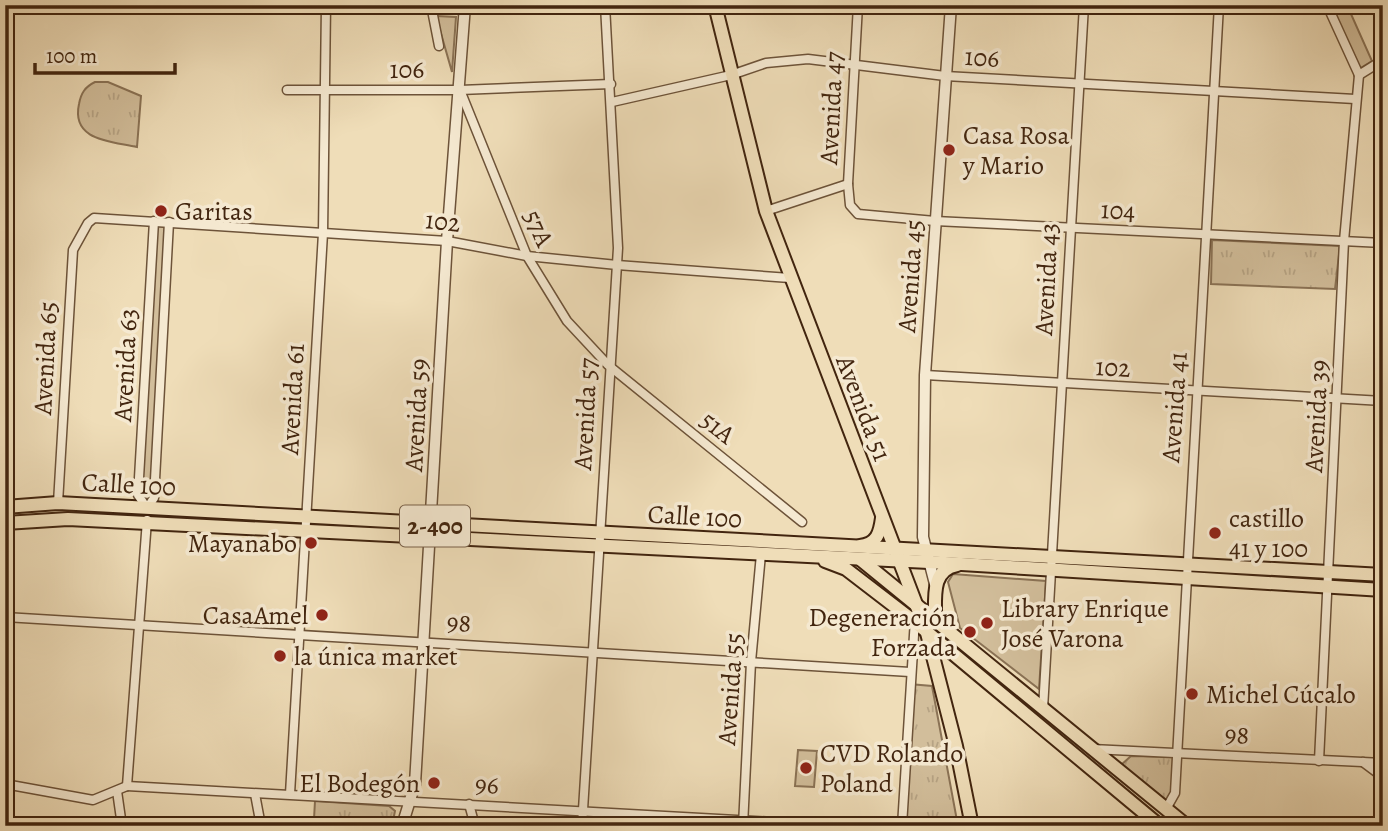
<svg xmlns="http://www.w3.org/2000/svg" width="1388" height="831" viewBox="0 0 1388 831" font-family="Alegreya,serif">
<style>
.green{fill:#d2be9b;stroke:#8a7255;stroke-width:2}
.park{fill:url(#park-tufts);stroke:#8a7255;stroke-width:2}
.lines{fill:none;stroke-linecap:round;stroke-linejoin:round}
.minor-casing{stroke:#6d5339;stroke-width:11}
.tertiary-casing{stroke:#6d5339;stroke-width:13}
.primary-casing{stroke:#42250f;stroke-width:16}
.minor{stroke:#f5e9d1;stroke-width:8}
.tertiary{stroke:#f5e9d1;stroke-width:10}
.primary{stroke:#efddb8;stroke-width:12}
.poi-dot{fill:#8f2418;stroke:#f5e9d1;stroke-width:2.5}
.labels{text-anchor:middle;stroke-width:7;stroke-linejoin:round;paint-order:stroke}
.shield{fill:#f5e9d1;stroke:#786049;stroke-width:2}
.shield-label{font-size:24px;font-weight:bold;fill:#42250f}
.street-label{font-size:26px;fill:#42250f;stroke:#f5e9d1}
.poi-label{font-size:26px;fill:#42250f;stroke:#f5e9d1;text-anchor:start}
</style>
<defs>
<pattern id="park-tufts" width="24" height="20" patternUnits="userSpaceOnUse" patternTransform="scale(1.75)"><rect width="24" height="20" fill="#d2be9b"/><path d="M3 7l-1-3M5 7V3M7 7l1-3M15 17l-1-3M17 17v-4M19 17l1-3" fill="none" stroke="#b6a384"/></pattern>
</defs>
<rect width="100%" height="100%" fill="#efddb8"/>
<filter id="stains"><feTurbulence type="fractalNoise" baseFrequency=".00286" numOctaves="4"/><feColorMatrix values="0 0 0 0 .2 0 0 0 0 .09 0 0 0 0 .02 0 0 0 .5 -.17"/></filter>
<radialGradient id="worn" r=".72"><stop offset=".6" stop-color="#630" stop-opacity="0"/><stop offset="1" stop-color="#630" stop-opacity=".3"/></radialGradient>
<g class="green">
<path d="M1331,5H1347L1372,61L1359,69Z"/>
<path d="M436,16L456,17L452,72Z"/>
<path d="M156,225H166L151,497L146,503L141,495Z"/>
<path d="M953,574L1046,581L1039,689L960,628L948,582Z"/>
<path d="M798,750L817,751L814,787L795,786Z"/>
</g>
<g class="park">
<path d="M95,82H108L141,96L137,147C111,141 71,141 79,104C81,93 85,87 95,82Z"/>
<path d="M1212,240L1340,246L1335,289L1211,284Z"/>
<path d="M909,684L932,686L958,826H902Z"/>
<path d="M1131,756L1174,757L1171,794L1166,801L1121,765Z"/>
<path d="M315,801L389,806L395,811L392,826L314,819Z"/>
</g>
<g class="lines">
<g class="minor-casing">
<g id="minor">
<path d="M431,5L439,46"/>
<path d="M858,5L848,184L850,205L858,214L935,221L1383,243"/>
<path d="M1327,5L1359,75"/>
<path d="M1359,75L1375,65H1383"/>
<path d="M287,90H460L611,84"/>
<path d="M460,90L527,256L567,321L608,365L802,522"/>
<path d="M612,102L731,75L766,63L808,59L945,76L1355,99"/>
<path d="M766,211L848,184"/>
<path d="M154,221L138,495L147,508L154,498L169,222"/>
<path d="M925,375L1383,401"/>
<path d="M58,503L73,250L88,223L94,218L447,241L527,256L617,265L790,278"/>
<path d="M5,617L910,672"/>
<path d="M1043,709L1084,5"/>
<path d="M1092,749L1383,763"/>
<path d="M1319,761L1344,241L1359,75"/>
<path d="M1363,762L1383,777"/>
<path d="M5,784L93,800L127,786"/>
<path d="M127,786L845,826"/>
<path d="M127,786L147,520"/>
<path d="M117,791L122,826"/>
<path d="M255,794L261,826"/>
<path d="M290,794L323,233L326,5"/>
<path d="M469,804L475,826"/>
<path d="M1166,809L1175,793L1219,5"/>
<path d="M582,826L618,248L605,5"/>
<path d="M743,826L751,662L761,554"/>
<path d="M902,826L915,619"/>
<path d="M1011,826L1029,822L1034,826"/>
</g>
</g>
<g class="tertiary-casing">
<g id="tertiary">
<path d="M935,584L923,537L925,375L951,5"/>
<path d="M402,826L415,784L447,241L465,5"/>
</g>
</g>
<g class="primary-casing">
<g id="primary">
<path d="M715,5L766,211L927,633L956,746L972,826"/>
<path d="M5,507L58,503L1383,575"/>
<path d="M5,523L68,519L929,562L1383,590"/>
<path d="M860,546C877,544 880,533 882,518"/>
<path d="M860,559L1187,826"/>
<path d="M825,561L846,569L915,622L1160,826"/>
<path d="M935,623C936,602 929,570 957,565"/>
</g>
</g>
<use href="#minor" class="minor"/>
<use href="#tertiary" class="tertiary"/>
<use href="#primary" class="primary"/>
</g>
<g class="poi-dot">
<circle cx="949" cy="150" r="7"/>
<circle cx="161" cy="211" r="7"/>
<circle cx="1215" cy="533" r="7"/>
<circle cx="311" cy="543" r="7"/>
<circle cx="322" cy="615" r="7"/>
<circle cx="987" cy="623" r="7"/>
<circle cx="970" cy="632" r="7"/>
<circle cx="280" cy="656" r="7"/>
<circle cx="1192" cy="694" r="7"/>
<circle cx="806" cy="768" r="7"/>
<circle cx="434" cy="783" r="7"/>
</g>
<g class="labels">
<rect class="shield" x="400" y="505.5" width="70" height="41" rx="5"/>
<g class="shield-label">
<text x="435" y="534">2-400</text>
</g>
<g class="street-label">
<text transform="translate(982 57) rotate(4)" y="9">106</text>
<text x="407" y="78">106</text>
<text transform="translate(831 108) rotate(-87)" y="9">Avenida 47</text>
<text transform="translate(1118 210) rotate(3)" y="9">104</text>
<text transform="translate(443 221) rotate(6)" y="9">102</text>
<text transform="translate(539 228) rotate(66)" y="9">57A</text>
<text transform="translate(910 276) rotate(-86)" y="9">Avenida 45</text>
<text transform="translate(1046 279) rotate(-87)" y="9">Avenida 43</text>
<text transform="translate(45 358) rotate(-87)" y="9">Avenida 65</text>
<text transform="translate(125 365) rotate(-87)" y="9">Avenida 63</text>
<text transform="translate(1113 367) rotate(3)" y="9">102</text>
<text transform="translate(292 399) rotate(-87)" y="9">Avenida 61</text>
<text transform="translate(1174 407) rotate(-86)" y="9">Avenida 41</text>
<text transform="translate(864 408) rotate(69)" y="9">Avenida 51</text>
<text transform="translate(585 414) rotate(-87)" y="9">Avenida 57</text>
<text transform="translate(416 415) rotate(-87)" y="9">Avenida 59</text>
<text transform="translate(1316 416) rotate(-87)" y="9">Avenida 39</text>
<text transform="translate(718 427) rotate(39)" y="9">51A</text>
<text transform="translate(129 484) rotate(3)" y="9">Calle 100</text>
<text transform="translate(695 516) rotate(3)" y="9">Calle 100</text>
<text transform="translate(459 622) rotate(4)" y="9">98</text>
<text transform="translate(730 689) rotate(-86)" y="9">Avenida 55</text>
<text transform="translate(1237 734) rotate(4)" y="9">98</text>
<text transform="translate(487 784) rotate(4)" y="9">96</text>
</g>
<g class="poi-label">
<text x="963" y="144">Casa Rosa<tspan x="963" dy="30">y Mario</tspan></text>
<text x="175" y="220">Garitas</text>
<text x="1229" y="527">castillo<tspan x="1229" dy="30">41 y 100</tspan></text>
<text x="297" y="552" text-anchor="end">Mayanabo</text>
<text x="1001" y="617">Library Enrique<tspan x="1001" dy="30">José Varona</tspan></text>
<text x="308" y="624" text-anchor="end">CasaAmel</text>
<text x="956" y="626" text-anchor="end">Degeneración<tspan x="956" dy="30">Forzada</tspan></text>
<text x="294" y="665">la única market</text>
<text x="1206" y="703">Michel Cúcalo</text>
<text x="820" y="762">CVD Rolando<tspan x="820" dy="30">Poland</tspan></text>
<text x="420" y="792" text-anchor="end">El Bodegón</text>
</g>
</g>
<rect width="1388" height="831" fill="none" stroke="#efddb8" stroke-width="28"/>
<rect x="7" y="7" width="1374" height="817" fill="none" stroke="#42250f" stroke-width="3.5"/>
<rect x="14" y="14" width="1360" height="803" fill="none" stroke="#42250f" stroke-width="2"/>
<path d="M35 63v10h140v-10" fill="none" stroke="#42250f" stroke-width="3.5"/>
<text x="46" y="63" font-size="21" fill="#42250f" stroke="#f5e9d1" stroke-width="5" paint-order="stroke">100 m</text>
<rect width="100%" height="100%" filter="url(#stains)"/>
<rect width="100%" height="100%" fill="url(#worn)"/>
</svg>
